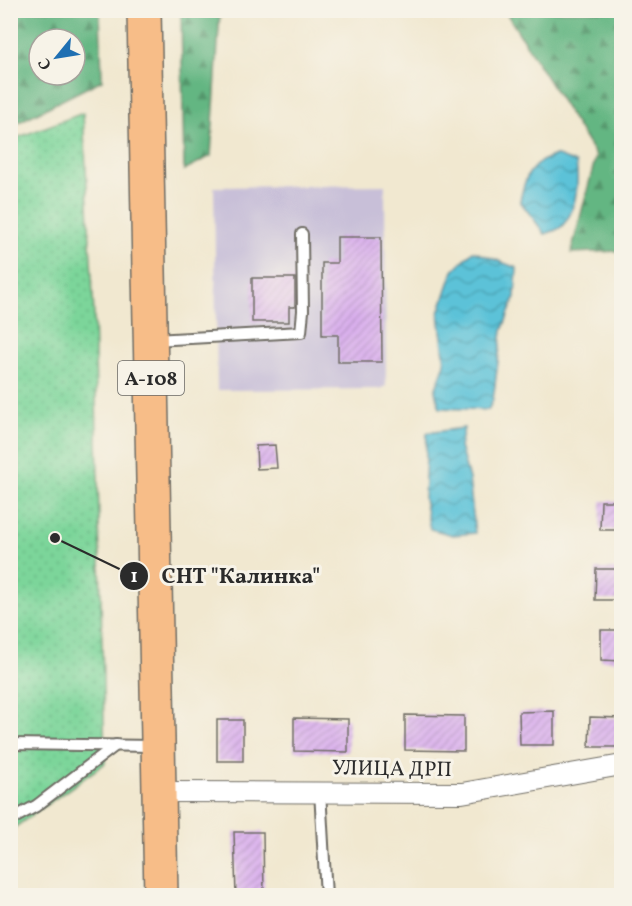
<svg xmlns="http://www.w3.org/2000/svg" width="632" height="906" viewBox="0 0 632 906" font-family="Vollkorn,serif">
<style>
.industrial{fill:#c8bfd8}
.grass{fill:url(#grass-dots);stroke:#538062;stroke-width:1.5}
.forest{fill:url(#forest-firs);stroke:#487056;stroke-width:1.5;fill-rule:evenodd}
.water{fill:url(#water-waves);stroke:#437682;stroke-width:1.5}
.building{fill:url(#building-hatch)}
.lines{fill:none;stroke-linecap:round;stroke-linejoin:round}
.lane-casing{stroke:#706d65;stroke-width:14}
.street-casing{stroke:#706d65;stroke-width:22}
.highway-casing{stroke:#706d65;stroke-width:36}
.lane{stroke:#fff;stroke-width:10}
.street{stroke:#fff;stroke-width:20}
.highway{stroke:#f7bd88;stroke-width:33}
.labels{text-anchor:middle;stroke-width:6;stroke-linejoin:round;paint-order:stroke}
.shield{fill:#f7f3e8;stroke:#686764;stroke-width:1.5}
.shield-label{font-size:20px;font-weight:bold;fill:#2b2b2b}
.street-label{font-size:21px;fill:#2b2b2b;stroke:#f7f3e8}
.leader{fill:none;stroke:#2b2b2b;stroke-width:2}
.callout-dot{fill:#2b2b2b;stroke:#f7f3e8;stroke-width:2}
.mark-label{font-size:18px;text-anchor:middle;font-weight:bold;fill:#fff}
.callout-label{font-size:22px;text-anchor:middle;font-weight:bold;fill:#2b2b2b;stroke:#f7f3e8;stroke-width:6;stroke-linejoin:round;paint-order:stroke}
</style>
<defs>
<pattern id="grass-dots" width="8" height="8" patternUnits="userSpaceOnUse" patternTransform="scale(1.5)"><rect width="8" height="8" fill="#7bd59a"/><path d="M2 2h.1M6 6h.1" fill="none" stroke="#6ab785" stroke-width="1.8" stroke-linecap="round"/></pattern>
<pattern id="forest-firs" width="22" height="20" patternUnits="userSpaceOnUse" patternTransform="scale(1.5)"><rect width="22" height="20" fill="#64b682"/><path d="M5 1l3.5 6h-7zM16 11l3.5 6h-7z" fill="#53946b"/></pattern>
<pattern id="water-waves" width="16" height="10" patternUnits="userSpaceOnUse" patternTransform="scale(1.5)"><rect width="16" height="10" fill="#5bc2d8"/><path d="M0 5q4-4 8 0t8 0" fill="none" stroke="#4b9eaf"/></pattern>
<pattern id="building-hatch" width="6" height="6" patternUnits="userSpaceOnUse" patternTransform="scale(1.5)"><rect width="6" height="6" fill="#d7a9ee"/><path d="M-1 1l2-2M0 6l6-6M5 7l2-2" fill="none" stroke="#af8ac1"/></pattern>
</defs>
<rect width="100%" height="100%" fill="#f7f3e8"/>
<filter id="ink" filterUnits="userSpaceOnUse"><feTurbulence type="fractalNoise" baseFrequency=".0167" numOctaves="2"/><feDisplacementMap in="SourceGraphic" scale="12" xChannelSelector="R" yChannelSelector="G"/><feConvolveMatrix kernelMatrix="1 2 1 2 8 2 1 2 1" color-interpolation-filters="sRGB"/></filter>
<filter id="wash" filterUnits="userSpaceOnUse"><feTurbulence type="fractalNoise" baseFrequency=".008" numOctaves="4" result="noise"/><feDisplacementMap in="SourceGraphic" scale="24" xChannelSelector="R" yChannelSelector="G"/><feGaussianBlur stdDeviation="1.35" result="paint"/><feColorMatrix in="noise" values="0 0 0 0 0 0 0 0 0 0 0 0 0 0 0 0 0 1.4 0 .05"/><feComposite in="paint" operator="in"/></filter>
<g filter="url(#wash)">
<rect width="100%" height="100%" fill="#f1e8d0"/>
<path class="industrial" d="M385,185L386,386L380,389L217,390L214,187Z"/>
<path class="grass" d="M83,113L94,314L105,763L11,830V140Z"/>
<g class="forest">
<path d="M11,10L100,11L102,80L11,126ZM39,39H75V75H39Z"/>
<path d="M181,11H220L211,156L184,170Z"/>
<path d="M505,11H621V251L571,253L596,156Z"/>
</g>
<g class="water">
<path d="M555,155L576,163C579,181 577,211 562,226C559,230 550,232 545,234L520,201C525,176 530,164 555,155Z"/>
<path d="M473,251L517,268L515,297L502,331L493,400L488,410L440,408L435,391L445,364L439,313L453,271Z"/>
<path d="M464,428L460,447L469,479L475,533L453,535L430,529L424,499L427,433Z"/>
</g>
<g id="blocks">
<g class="building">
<path d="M337,237H381L382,362H338V335H322V263H337Z"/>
<path d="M252,278H295V307H289V322H252Z"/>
<path d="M275,445L277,468L257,469L256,446Z"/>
<path d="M601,501H621V530H600Z"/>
<path d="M596,569H618V600H595Z"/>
<path d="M601,630H622V661L601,660Z"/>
<path d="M554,711V745H520L519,712Z"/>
<path d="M405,715L464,716V751L405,750Z"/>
<path d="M590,717L622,718L621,747H589Z"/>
<path d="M294,718L348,719V752L294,751Z"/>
<rect x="217" y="720" width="26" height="41"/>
<path d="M234,832H263L264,896H236Z"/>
</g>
</g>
</g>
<g filter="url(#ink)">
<use href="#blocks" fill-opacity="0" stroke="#706d65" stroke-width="1.5"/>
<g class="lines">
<g class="lane-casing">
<g id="lane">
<path d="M154,340L301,332L303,311L302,234"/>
<path d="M10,744L155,746"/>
<path d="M320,791L326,896"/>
<path d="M10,820L36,806L116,745"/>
</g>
</g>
<g class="street-casing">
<path id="street" d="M159,792L462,793L622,765"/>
</g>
<g class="highway-casing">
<path id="highway" d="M144,10L161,896"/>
</g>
<use href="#lane" class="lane"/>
<use href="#street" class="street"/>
<use href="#highway" class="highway"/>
</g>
</g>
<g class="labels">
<rect class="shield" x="118" y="361" width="66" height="34" rx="4.5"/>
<g class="shield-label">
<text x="151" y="385">А-108</text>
</g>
<g class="street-label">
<text transform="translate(392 768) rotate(1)" y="7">УЛИЦА ДРП</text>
</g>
</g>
<path class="leader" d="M55 538L134 576"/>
<g class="callout-dot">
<circle cx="55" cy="538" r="6"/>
<circle cx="134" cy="576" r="15"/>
</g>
<g class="mark-label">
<text x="134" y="582">1</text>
</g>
<g class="callout-label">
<text x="241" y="583">СНТ "Калинка"</text>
</g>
<rect width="632" height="906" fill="none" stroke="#f7f3e8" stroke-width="36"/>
<g transform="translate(57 57) rotate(240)"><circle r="28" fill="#f7f3e8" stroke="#a5a39c" stroke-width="1.5"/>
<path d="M0-4.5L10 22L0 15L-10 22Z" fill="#1f6fb2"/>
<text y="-9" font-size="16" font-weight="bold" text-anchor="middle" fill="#2b2b2b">С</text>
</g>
</svg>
